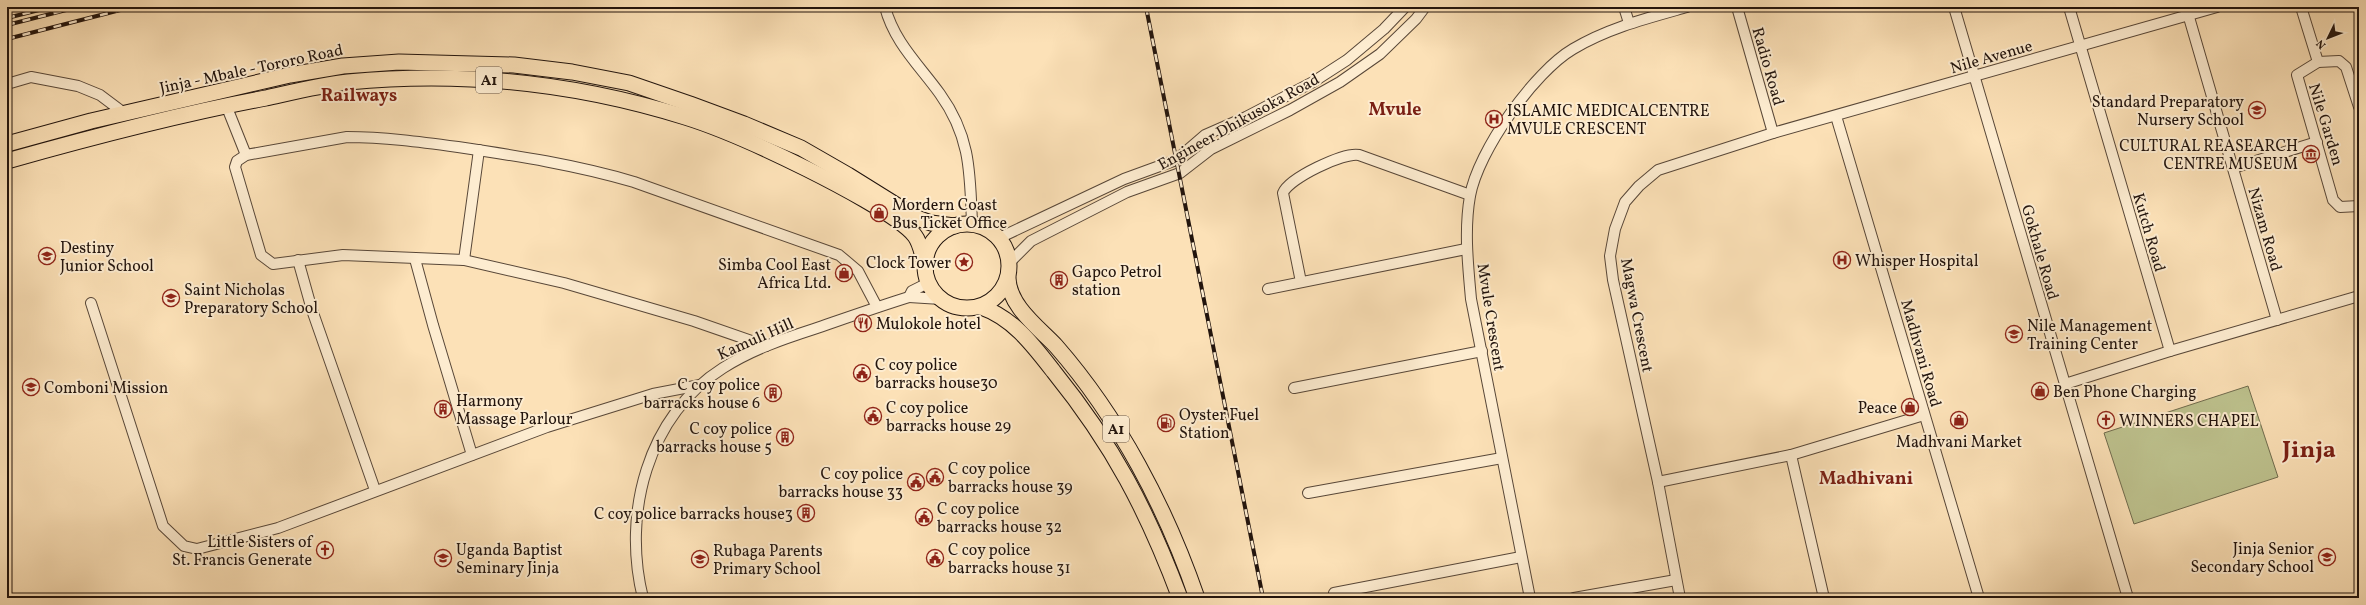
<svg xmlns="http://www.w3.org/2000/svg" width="2366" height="605" viewBox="0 0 2366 605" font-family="Vollkorn,serif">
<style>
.green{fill:#bec38f;stroke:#706c4e}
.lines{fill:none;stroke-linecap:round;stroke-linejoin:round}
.minor-casing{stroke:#584738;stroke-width:12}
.highway-casing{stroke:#22140d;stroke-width:17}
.minor{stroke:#fdecd0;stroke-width:10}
.highway{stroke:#fce1b7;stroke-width:15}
.rail-casing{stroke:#22140d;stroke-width:4}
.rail{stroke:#fdecd0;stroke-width:2.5;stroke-dasharray:8;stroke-linecap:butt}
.labels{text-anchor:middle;stroke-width:4;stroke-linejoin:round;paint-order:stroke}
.shield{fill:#fdecd0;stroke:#645548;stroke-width:1}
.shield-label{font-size:15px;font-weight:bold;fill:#22140d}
.street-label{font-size:16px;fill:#22140d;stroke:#fdecd0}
.poi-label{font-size:16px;fill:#22140d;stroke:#fdecd0;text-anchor:start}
.quarter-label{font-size:18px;font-weight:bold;fill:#7a1f14;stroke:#fdecd0}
.town-label{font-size:24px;font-weight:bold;fill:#7a1f14;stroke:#fdecd0}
</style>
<rect width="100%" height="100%" fill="#fce1b7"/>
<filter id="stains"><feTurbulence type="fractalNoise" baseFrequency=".005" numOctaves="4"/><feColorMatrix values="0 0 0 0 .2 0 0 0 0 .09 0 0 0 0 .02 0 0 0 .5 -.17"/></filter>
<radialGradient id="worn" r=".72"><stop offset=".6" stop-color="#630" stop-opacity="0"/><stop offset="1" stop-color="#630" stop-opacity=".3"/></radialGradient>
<path class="green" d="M2248,386L2278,477L2134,524L2104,433Z"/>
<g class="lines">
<g class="minor-casing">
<g id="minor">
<path d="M885,7C894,42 919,65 940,94C971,137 970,174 972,224"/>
<path d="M1624,7L1629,23"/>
<path d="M1737,7L1773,133"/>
<path d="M1954,7L2128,598"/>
<path d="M2069,7L2170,351"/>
<path d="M2186,7L2277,320"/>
<path d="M2301,7L2318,62"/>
<path d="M7,84L31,77L78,86L100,95L124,113"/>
<path d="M226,105L246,155"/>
<path d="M2359,107L2346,67L2339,61L2318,62L2297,75L2333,200L2340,207L2359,206"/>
<path d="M1836,116L1979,598"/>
<path d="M2233,168L2317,142"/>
<path d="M999,238L1124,179L1176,160L1205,135L1246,117L1313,82L1347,60L1384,29L1405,7"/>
<path d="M415,259L433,325L472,455"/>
<path d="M298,260L312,310L375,490"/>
<path d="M464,260L479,150"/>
<path d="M1009,263L1031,241L1127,192L1180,173L1211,149L1290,110L1340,82L1380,54L1416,19L1425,7"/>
<path d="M1301,282L1283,193C1289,178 1344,152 1359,155L1470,195"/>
<path d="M928,283L912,291L909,297L941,299"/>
<path d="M1268,289L1466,249"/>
<path d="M91,303L163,526L184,546L197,549L278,528L547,427L653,394L700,385"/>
<path d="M766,346L694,321L564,283L464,260L343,255L273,264L261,255L235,167L237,161L246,155L347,137C384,137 421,142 458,147C518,156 577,165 634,182L839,255L858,271L877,307"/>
<path d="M2065,384L2170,351L2359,296"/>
<path d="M1294,388L1482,351"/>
<path d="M1791,455L1824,598"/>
<path d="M1658,482L1791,455L1924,415"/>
<path d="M1308,493L1502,458"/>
<path d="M1334,593L1521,557"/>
<path d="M643,598C622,514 647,416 723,368C751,350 783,339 814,329C846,318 877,307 909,297"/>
<path d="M1530,598L1471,299C1468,265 1464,230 1470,196C1478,151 1534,72 1573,49C1608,28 1648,18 1687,7"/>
<path d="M1574,598L1676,580"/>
<path d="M1680,598L1658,482L1613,280L1610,256L1615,229L1625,202L1639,186L1658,170L1773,133L2217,7"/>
</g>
</g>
<g class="highway-casing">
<g id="highway">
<path d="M7,144L91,121L290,75L343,66L399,62L514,65L572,72L629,83L690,104L744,124L801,148L848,175L917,218L931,223L954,226"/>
<path d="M7,161C92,137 179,114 266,98C293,92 321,85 348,82C462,71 576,83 685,117C727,130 767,149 807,169C831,181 901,217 915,236C921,244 922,255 925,264"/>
<circle cx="967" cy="266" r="42"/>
<path d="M1008,278C1009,306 1038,327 1056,346C1119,418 1166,508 1197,598"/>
<path d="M981,307C1013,318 1033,345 1054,372C1113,445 1147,510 1180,598"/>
</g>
</g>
<use href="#minor" class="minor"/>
<use href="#highway" class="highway"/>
<g class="rail-casing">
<g id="rail">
<path d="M1146,7L1263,598"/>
<path d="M7,18L51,7"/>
<path d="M7,25L78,7"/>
<path d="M7,39L132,7"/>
</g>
</g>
<use href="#rail" class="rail"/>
</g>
<defs>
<g id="school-ring" transform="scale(0.9)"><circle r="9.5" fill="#fdecd0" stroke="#8f2418" stroke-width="1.5"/><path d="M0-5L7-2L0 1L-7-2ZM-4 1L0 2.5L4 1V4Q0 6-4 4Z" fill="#8f2418"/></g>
<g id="hospital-ring" transform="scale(0.9)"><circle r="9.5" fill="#fdecd0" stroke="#8f2418" stroke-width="1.5"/><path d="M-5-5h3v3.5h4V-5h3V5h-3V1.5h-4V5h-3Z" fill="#8f2418"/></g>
<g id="museum-ring" transform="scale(0.9)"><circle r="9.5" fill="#fdecd0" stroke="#8f2418" stroke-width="1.5"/><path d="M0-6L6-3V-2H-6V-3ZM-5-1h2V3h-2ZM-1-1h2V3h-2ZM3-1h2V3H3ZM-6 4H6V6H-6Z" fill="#8f2418"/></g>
<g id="shop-ring" transform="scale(0.9)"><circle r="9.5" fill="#fdecd0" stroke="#8f2418" stroke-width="1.5"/><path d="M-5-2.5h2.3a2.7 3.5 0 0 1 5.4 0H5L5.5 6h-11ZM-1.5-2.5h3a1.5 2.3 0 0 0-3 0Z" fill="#8f2418"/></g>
<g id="sight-ring" transform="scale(0.9)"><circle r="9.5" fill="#fdecd0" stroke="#8f2418" stroke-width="1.5"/><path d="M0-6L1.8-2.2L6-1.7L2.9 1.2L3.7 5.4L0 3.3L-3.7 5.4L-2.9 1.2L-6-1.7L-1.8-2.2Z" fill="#8f2418"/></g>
<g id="building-ring" transform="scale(0.9)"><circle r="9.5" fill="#fdecd0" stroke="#8f2418" stroke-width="1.5"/><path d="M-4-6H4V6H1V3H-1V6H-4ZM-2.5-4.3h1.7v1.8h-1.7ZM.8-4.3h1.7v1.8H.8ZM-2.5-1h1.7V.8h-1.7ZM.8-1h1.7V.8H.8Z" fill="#8f2418"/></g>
<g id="restaurant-ring" transform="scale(0.9)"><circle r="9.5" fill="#fdecd0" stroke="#8f2418" stroke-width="1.5"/><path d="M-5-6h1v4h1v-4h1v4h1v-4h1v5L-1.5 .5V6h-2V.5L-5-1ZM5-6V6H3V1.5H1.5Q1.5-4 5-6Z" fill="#8f2418"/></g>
<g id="university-ring" transform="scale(0.9)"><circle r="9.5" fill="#fdecd0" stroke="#8f2418" stroke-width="1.5"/><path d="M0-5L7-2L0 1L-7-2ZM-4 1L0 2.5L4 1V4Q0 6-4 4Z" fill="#8f2418"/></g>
<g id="civic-ring" transform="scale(0.9)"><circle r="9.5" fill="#fdecd0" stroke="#8f2418" stroke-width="1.5"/><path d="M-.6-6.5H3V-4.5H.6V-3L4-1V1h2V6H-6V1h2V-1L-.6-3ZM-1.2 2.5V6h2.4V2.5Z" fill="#8f2418"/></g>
<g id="church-ring" transform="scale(0.9)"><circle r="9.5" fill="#fdecd0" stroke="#8f2418" stroke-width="1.5"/><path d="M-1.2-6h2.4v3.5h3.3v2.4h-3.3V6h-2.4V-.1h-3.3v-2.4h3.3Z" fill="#8f2418"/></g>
<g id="fuel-ring" transform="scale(0.9)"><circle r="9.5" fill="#fdecd0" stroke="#8f2418" stroke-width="1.5"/><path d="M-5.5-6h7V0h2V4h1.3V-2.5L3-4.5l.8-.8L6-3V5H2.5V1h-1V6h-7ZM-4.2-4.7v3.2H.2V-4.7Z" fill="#8f2418"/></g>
</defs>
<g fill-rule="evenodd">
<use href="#school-ring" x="2257" y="110"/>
<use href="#hospital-ring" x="1494" y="119"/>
<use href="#museum-ring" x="2311" y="154"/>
<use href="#shop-ring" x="879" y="213"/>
<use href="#school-ring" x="47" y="256"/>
<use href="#hospital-ring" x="1842" y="260"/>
<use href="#sight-ring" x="964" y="262"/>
<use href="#shop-ring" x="844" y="273"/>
<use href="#building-ring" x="1059" y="280"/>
<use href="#school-ring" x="171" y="298"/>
<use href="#restaurant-ring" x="863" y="323"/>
<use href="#university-ring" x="2014" y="334"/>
<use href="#civic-ring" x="862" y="373"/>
<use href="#school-ring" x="31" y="387"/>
<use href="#shop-ring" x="2040" y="391"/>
<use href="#building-ring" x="773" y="393"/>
<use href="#shop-ring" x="1910" y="407"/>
<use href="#building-ring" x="443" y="409"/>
<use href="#civic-ring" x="873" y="416"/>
<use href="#shop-ring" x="1959" y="420"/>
<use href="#church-ring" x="2106" y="420"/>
<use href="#fuel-ring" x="1166" y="423"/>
<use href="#building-ring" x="785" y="437"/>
<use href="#civic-ring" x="935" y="477"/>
<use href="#civic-ring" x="916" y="482"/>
<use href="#building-ring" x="806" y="513"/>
<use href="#civic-ring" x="924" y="517"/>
<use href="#church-ring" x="325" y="550"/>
<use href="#school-ring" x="2327" y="557"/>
<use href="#university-ring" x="443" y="558"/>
<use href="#civic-ring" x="935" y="558"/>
<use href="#school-ring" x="700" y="559"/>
</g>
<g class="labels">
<g class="shield">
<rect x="476" y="67" width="26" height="26" rx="3"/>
<rect x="1103" y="416" width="26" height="26" rx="3"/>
</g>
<g class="shield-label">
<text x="489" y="85">A1</text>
<text x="1116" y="434">A1</text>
</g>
<g class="street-label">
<text transform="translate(1991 56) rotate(-16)" y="6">Nile Avenue</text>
<text transform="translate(1769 66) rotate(74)" y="6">Radio Road</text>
<text transform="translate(251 68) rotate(-12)" y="6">Jinja - Mbale - Tororo Road</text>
<text transform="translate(1238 121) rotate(-29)" y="6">Engineer Dhikusoka Road</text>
<text transform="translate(2327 124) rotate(73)" y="6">Nile Garden</text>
<text transform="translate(2266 229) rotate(74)" y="6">Nizam Road</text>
<text transform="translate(2150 232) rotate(74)" y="6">Kutch Road</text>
<text transform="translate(2041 252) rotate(74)" y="6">Gokhale Road</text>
<text transform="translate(1638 315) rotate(79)" y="6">Magwa Crescent</text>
<text transform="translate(1492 317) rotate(81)" y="6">Mvule Crescent</text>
<text transform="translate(755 338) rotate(-24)" y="6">Kamuli Hill</text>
<text transform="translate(1922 353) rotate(74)" y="6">Madhvani Road</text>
</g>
<g class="poi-label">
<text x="2244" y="107" text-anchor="end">Standard Preparatory<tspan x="2244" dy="18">Nursery School</tspan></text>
<text x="1507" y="116">ISLAMIC MEDICALCENTRE<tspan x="1507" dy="18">MVULE CRESCENT</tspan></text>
<text x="2298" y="151" text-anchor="end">CULTURAL REASEARCH<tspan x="2298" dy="18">CENTRE MUSEUM</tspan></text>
<text x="892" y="210">Mordern Coast<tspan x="892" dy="18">Bus Ticket Office</tspan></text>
<text x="60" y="253">Destiny<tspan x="60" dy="18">Junior School</tspan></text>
<text x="1855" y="266">Whisper Hospital</text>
<text x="951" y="268" text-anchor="end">Clock Tower</text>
<text x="831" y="270" text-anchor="end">Simba Cool East<tspan x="831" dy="18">Africa Ltd.</tspan></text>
<text x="1072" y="277">Gapco Petrol<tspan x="1072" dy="18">station</tspan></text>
<text x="184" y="295">Saint Nicholas<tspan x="184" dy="18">Preparatory School</tspan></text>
<text x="876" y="329">Mulokole hotel</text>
<text x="2027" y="331">Nile Management<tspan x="2027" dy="18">Training Center</tspan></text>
<text x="875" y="370">C coy police<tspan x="875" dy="18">barracks house30</tspan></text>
<text x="760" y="390" text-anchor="end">C coy police<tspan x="760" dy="18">barracks house 6</tspan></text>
<text x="44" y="393">Comboni Mission</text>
<text x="2053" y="397">Ben Phone Charging</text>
<text x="456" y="406">Harmony<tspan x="456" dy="18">Massage Parlour</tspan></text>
<text x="886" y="413">C coy police<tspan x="886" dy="18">barracks house 29</tspan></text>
<text x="1897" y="413" text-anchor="end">Peace</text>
<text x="1179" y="420">Oyster Fuel<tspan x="1179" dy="18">Station</tspan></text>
<text x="2119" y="426">WINNERS CHAPEL</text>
<text x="772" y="434" text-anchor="end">C coy police<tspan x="772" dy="18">barracks house 5</tspan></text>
<text x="1959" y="447" text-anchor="middle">Madhvani Market</text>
<text x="948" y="474">C coy police<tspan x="948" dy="18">barracks house 39</tspan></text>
<text x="903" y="479" text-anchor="end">C coy police<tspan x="903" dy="18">barracks house 33</tspan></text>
<text x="937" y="514">C coy police<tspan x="937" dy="18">barracks house 32</tspan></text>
<text x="793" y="519" text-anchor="end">C coy police barracks house3</text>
<text x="312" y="547" text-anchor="end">Little Sisters of<tspan x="312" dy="18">St. Francis Generate</tspan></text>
<text x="2314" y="554" text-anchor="end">Jinja Senior<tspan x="2314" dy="18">Secondary School</tspan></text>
<text x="456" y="555">Uganda Baptist<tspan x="456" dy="18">Seminary Jinja</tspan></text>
<text x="948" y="555">C coy police<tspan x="948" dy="18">barracks house 31</tspan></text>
<text x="713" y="556">Rubaga Parents<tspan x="713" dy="18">Primary School</tspan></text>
</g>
<g class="quarter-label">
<text x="359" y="101">Railways</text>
<text x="1395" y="115">Mvule</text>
<text x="1866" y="484">Madhivani</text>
</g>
<g class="town-label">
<text x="2309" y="457">Jinja</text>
</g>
</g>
<rect width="2366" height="605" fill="none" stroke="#fce1b7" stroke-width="24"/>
<rect x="8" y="8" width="2350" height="589" fill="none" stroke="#22140d" stroke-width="2"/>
<rect x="12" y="12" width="2342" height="581" fill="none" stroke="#22140d"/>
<g transform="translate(2328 38) rotate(227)" stroke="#fdecd0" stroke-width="3" paint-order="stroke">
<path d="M0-3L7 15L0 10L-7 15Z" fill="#22140d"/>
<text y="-6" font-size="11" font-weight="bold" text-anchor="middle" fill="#22140d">N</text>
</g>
<rect width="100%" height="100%" filter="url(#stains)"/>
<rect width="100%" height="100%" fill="url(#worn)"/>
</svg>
